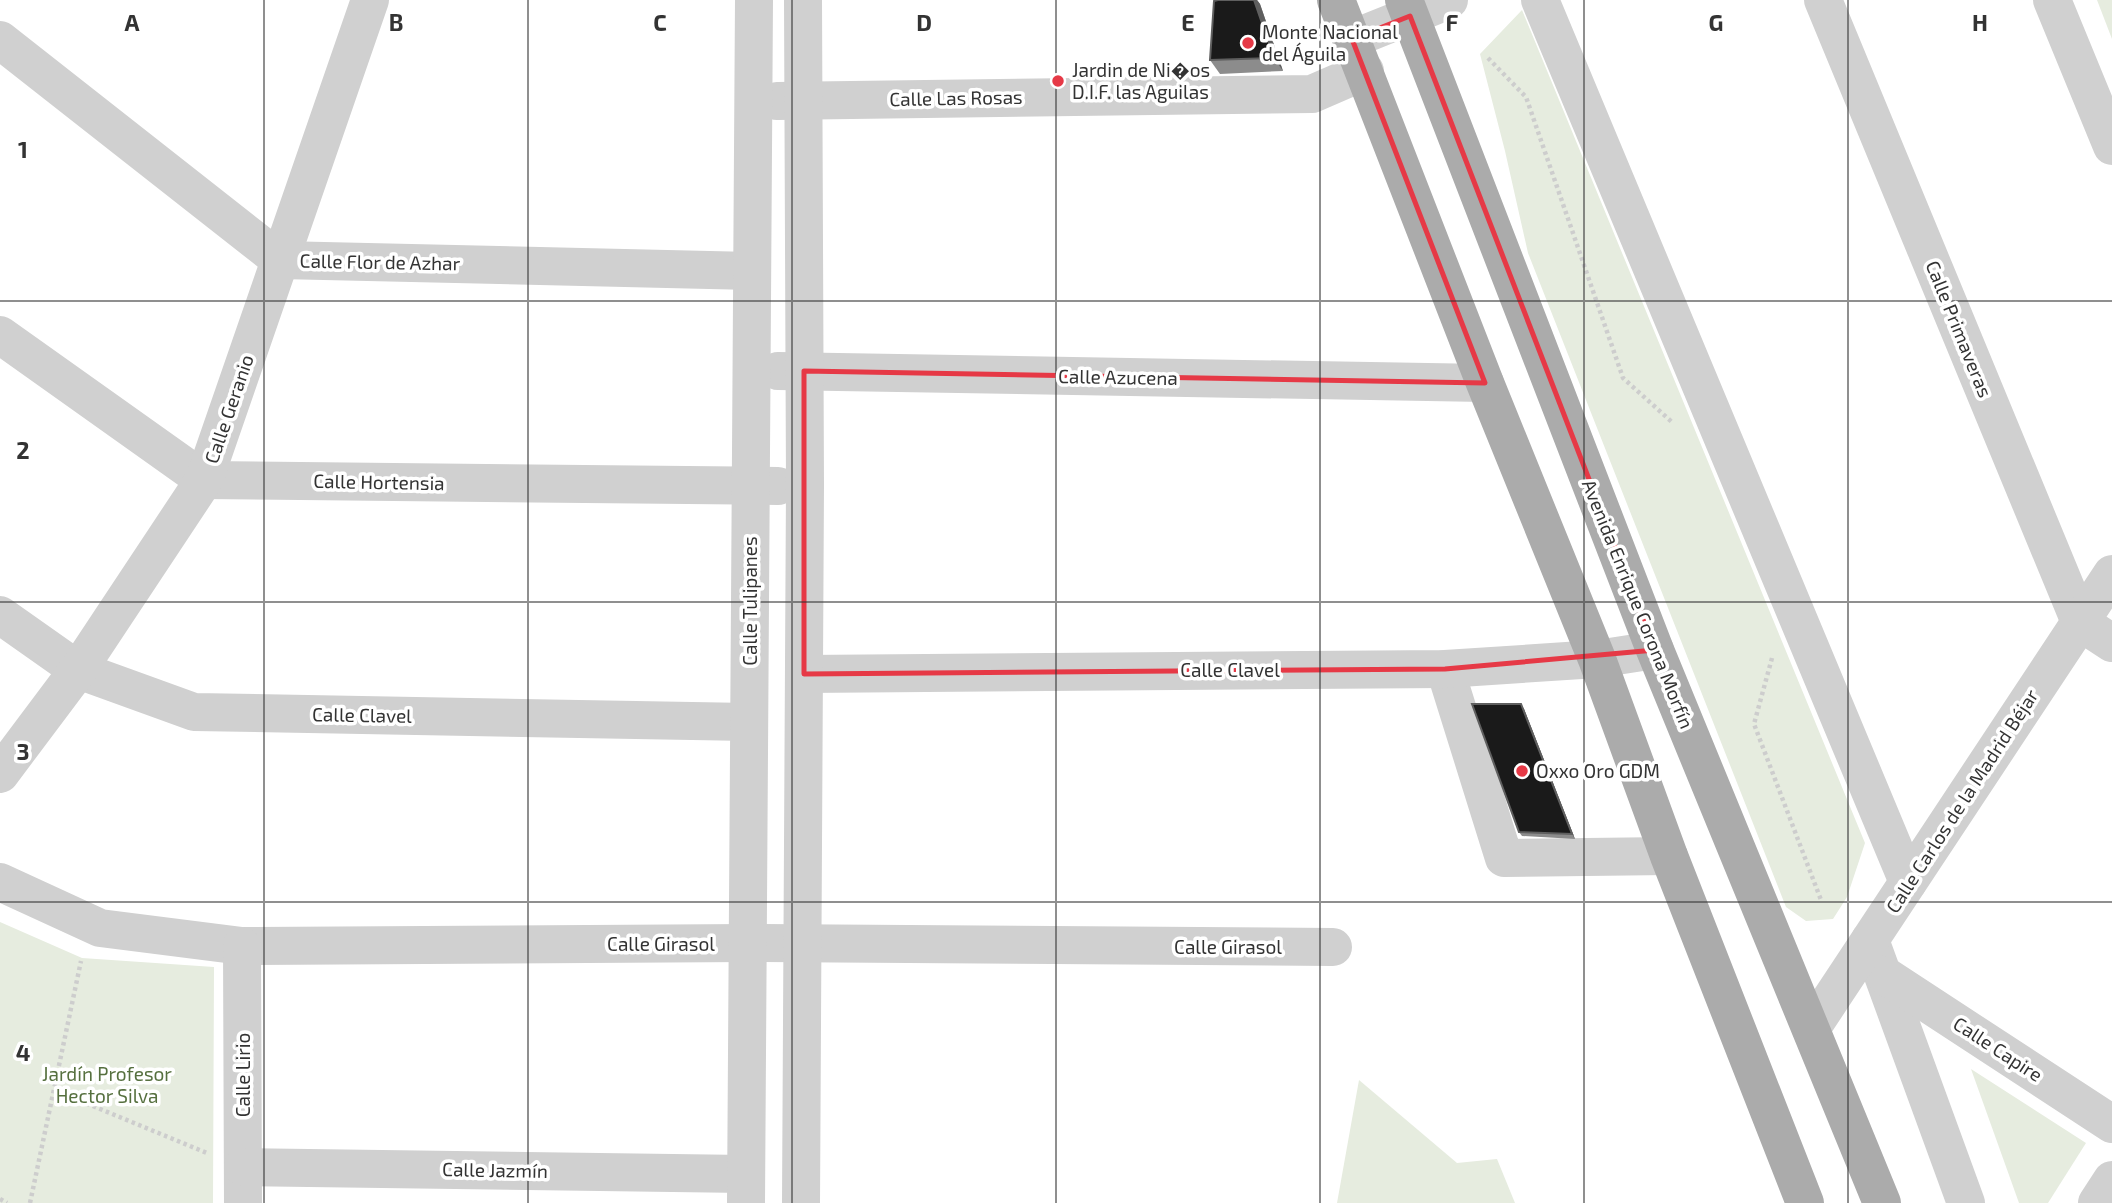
<svg xmlns="http://www.w3.org/2000/svg" width="2112" height="1203" viewBox="0 0 2112 1203" font-family="'Exo 2',sans-serif">
<style>
.green{fill:#e6ecdf}
.lines{fill:none;stroke-linecap:round;stroke-linejoin:round}
.path{stroke:#cdcdcd;stroke-width:4.5;stroke-dasharray:3.5 3.5;stroke-linecap:butt}
.minor{stroke:#d0d0d0;stroke-width:38}
.major{stroke:#ababab;stroke-width:38}
.wall{fill:#8c8c8c}
.shaded-wall{fill:#5f5f5f}
.building{fill:#1a1a1a;stroke:#5f5f5f;stroke-width:2}
.marked{fill:none;stroke:#e63946;stroke-width:5;stroke-linejoin:round}
.grid{fill:none;stroke:#333;stroke-width:2;stroke-opacity:0.55}
.poi-dot{fill:#e63946;stroke:#fff;stroke-width:2.5}
.labels{text-anchor:middle;stroke-width:7;stroke-linejoin:round;paint-order:stroke}
.poi-label{font-size:19px;fill:#333;stroke:#fff;text-anchor:start}
.street-label{font-size:19px;fill:#333;stroke:#fff}
.park-label{font-size:19px;fill:#56703f;stroke:#fff}
.grid-label{font-size:23px;text-anchor:middle;font-weight:bold;fill:#333;stroke:#fff;stroke-width:7;stroke-linejoin:round;paint-order:stroke}
</style>
<rect width="100%" height="100%" fill="#fff"/>
<g class="green">
<path d="M2097,0H2112V39Z"/>
<path d="M1522,10L1865,843L1847,897L1833,919L1806,921L1786,907L1528,253L1505,151L1480,54Z"/>
<path d="M0,922L82,958L214,967L213,1203H0Z"/>
<path d="M1971,1069L2086,1143L2048,1203H2019Z"/>
<path d="M1359,1080L1457,1163L1497,1159L1515,1203H1337Z"/>
</g>
<g class="lines">
<g class="path">
<path d="M1488,58L1526,97L1623,378L1673,423"/>
<path d="M1772,658L1754,724L1821,900"/>
<path d="M54,1090L207,1153"/>
<path d="M0,1199L7,1203"/>
<path d="M30,1203L81,961"/>
</g>
<g class="minor">
<path d="M1540,0L1908,882"/>
<path d="M1823,0L2080,622L2112,643"/>
<path d="M2052,0L2112,146"/>
<path d="M1352,39L1449,0"/>
<path d="M0,40L280,260L752,271"/>
<path d="M777,101L1312,94L1365,71"/>
<path d="M0,335L204,480L778,486"/>
<path d="M778,371L1485,383"/>
<path d="M0,615L78,670L194,712L749,722"/>
<path d="M1445,669L1504,858L1669,856"/>
<path d="M804,674L1445,669L1597,659L1655,650"/>
<path d="M0,774L78,670L204,480L370,0"/>
<path d="M0,882L100,928L242,946L748,943L1333,947"/>
<path d="M1870,940L1966,1203"/>
<path d="M242,946L243,1203"/>
<path d="M1884,975L2112,1124"/>
<path d="M1811,1029L2112,574"/>
<path d="M243,1167L746,1174"/>
<path d="M746,1203L754,0"/>
<path d="M801,1203L805,486L803,0"/>
<path d="M2097,1203L2112,1180"/>
</g>
<g class="major">
<path d="M1336,0L1485,383L1597,659L1669,856L1805,1203"/>
<path d="M1404,0L1655,650L1882,1203"/>
</g>
</g>
<g class="wall">
<path d="M1218,0H1257L1260,4L1283,71L1220,74L1210,60Z"/>
<path d="M1524,709L1575,839L1522,836L1519,832Z"/>
</g>
<g class="shaded-wall">
<path d="M1254,0H1257L1260,4L1283,71L1274,58Z"/>
<path d="M1521,704L1524,709L1575,839L1572,834Z"/>
</g>
<g class="building">
<path d="M1218,0H1254L1274,58L1210,60L1214,1Z"/>
<path d="M1472,704H1521L1572,834L1519,832Z"/>
</g>
<path class="marked" d="M1410,16L1655,650L1445,669L804,674V371L1485,383L1352,39Z"/>
<path class="grid" d="M264,0V1203M528,0V1203M792,0V1203M1056,0V1203M1320,0V1203M1584,0V1203M1848,0V1203M0,301H2112M0,602H2112M0,902H2112"/>
<g class="poi-dot">
<circle cx="1248" cy="43" r="7"/>
<circle cx="1058" cy="81" r="7"/>
<circle cx="1522" cy="771" r="7"/>
</g>
<g class="labels">
<g class="poi-label">
<text x="1262" y="39">Monte Nacional<tspan x="1262" dy="22">del Águila</tspan></text>
<text x="1072" y="77">Jardin de Ni�os<tspan x="1072" dy="22">D.I.F. las Aguilas</tspan></text>
<text x="1536" y="778">Oxxo Oro GDM</text>
</g>
<g class="street-label">
<text transform="translate(956 98) rotate(-1)" y="7">Calle Las Rosas</text>
<text transform="translate(380 262) rotate(1)" y="7">Calle Flor de Azhar</text>
<text transform="translate(1959 329) rotate(68)" y="7">Calle Primaveras</text>
<text transform="translate(1118 377) rotate(1)" y="7">Calle Azucena</text>
<text transform="translate(229 409) rotate(-71)" y="7">Calle Geranio</text>
<text transform="translate(379 482) rotate(1)" y="7">Calle Hortensia</text>
<text transform="translate(750 601) rotate(-90)" y="7">Calle Tulipanes</text>
<text transform="translate(1638 604) rotate(68)" y="7">Avenida Enrique Corona Morfín</text>
<text x="1230" y="677">Calle Clavel</text>
<text transform="translate(362 715) rotate(1)" y="7">Calle Clavel</text>
<text transform="translate(1962 801) rotate(-57)" y="7">Calle Carlos de la Madrid Béjar</text>
<text x="661" y="951">Calle Girasol</text>
<text x="1228" y="954">Calle Girasol</text>
<text transform="translate(1998 1049) rotate(33)" y="7">Calle Capire</text>
<text transform="translate(243 1075) rotate(-90)" y="7">Calle Lirio</text>
<text transform="translate(495 1170) rotate(1)" y="7">Calle Jazmín</text>
</g>
<g class="park-label">
<text x="107" y="1081">Jardín Profesor<tspan x="107" dy="22">Hector Silva</tspan></text>
</g>
</g>
<g class="grid-label">
<text x="132" y="31">A</text>
<text x="396" y="31">B</text>
<text x="660" y="31">C</text>
<text x="924" y="31">D</text>
<text x="1188" y="31">E</text>
<text x="1452" y="31">F</text>
<text x="1716" y="31">G</text>
<text x="1980" y="31">H</text>
<text x="23" y="158">1</text>
<text x="23" y="459">2</text>
<text x="23" y="760">3</text>
<text x="23" y="1061">4</text>
</g>
</svg>
